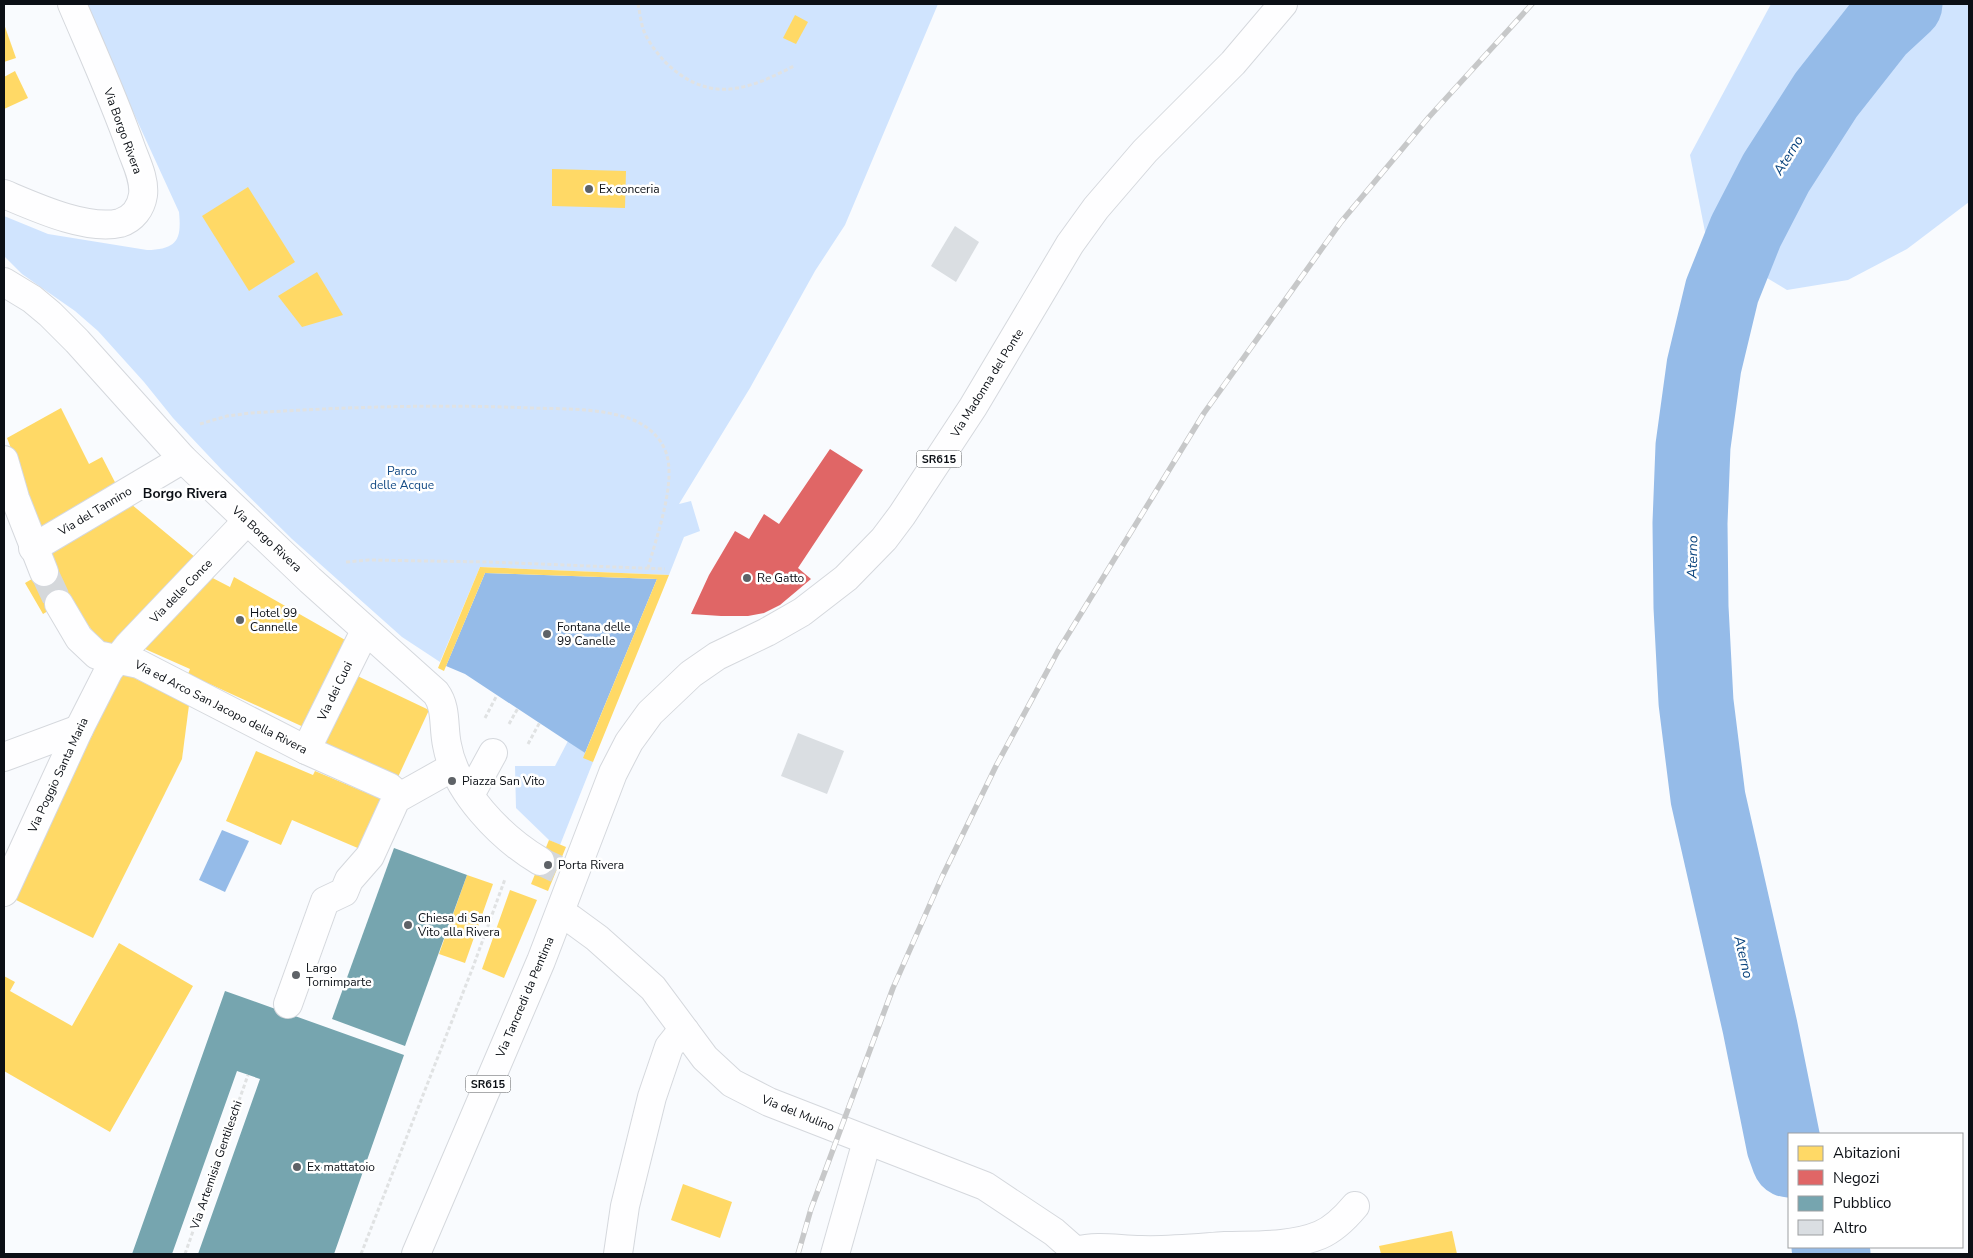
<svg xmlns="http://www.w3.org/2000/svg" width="1973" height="1258" viewBox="0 0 1973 1258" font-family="'Nunito Sans',sans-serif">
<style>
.green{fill:#d0e4fe}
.water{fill:#95bbe8}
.homes{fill:#ffd966}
.shops{fill:#e06666}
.public{fill:#76a5af}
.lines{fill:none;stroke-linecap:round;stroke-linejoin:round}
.river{stroke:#95bbe8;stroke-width:75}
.building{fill:#dadee2}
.minor-tunnel{stroke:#d5d8db;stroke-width:28;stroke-dasharray:28 14;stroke-linecap:butt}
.minor-casing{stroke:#d5d8dd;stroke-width:30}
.major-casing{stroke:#d5d8dd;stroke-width:30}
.path{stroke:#e0e2e3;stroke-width:3;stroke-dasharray:4 2.5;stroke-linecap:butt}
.minor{stroke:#fefeff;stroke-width:28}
.major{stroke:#fefeff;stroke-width:28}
.rail-casing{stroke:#c7c8c9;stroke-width:5.5}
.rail{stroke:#fff;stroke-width:4;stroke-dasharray:11;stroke-linecap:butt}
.poi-dot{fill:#5e6267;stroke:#fff;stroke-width:2}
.labels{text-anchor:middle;stroke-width:5;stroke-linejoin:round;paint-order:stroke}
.shield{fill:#fff;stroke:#54575b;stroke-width:1}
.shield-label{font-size:11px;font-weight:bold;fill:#0b0f15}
.street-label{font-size:12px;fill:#0b0f15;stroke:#fff}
.poi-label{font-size:12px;fill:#0b0f15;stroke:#fff;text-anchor:start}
.park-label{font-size:12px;fill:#134a84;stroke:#fff}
.water-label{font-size:14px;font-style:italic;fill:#09437d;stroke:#fff}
.neighbourhood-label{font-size:14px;font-weight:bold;fill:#0b0f15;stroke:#fff}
</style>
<rect width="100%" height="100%" fill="#f9fbfe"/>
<g class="green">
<path d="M86,4H938L845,225L815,271L750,388L679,504L691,501L700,531L684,537L669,575L480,567L440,662L402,637L292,539L222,470L173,418L144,382L98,331L75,311L22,274L4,256V216L48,234L147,250C176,249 182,241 179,212L118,79Z"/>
<path d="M1771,4H1969V202L1907,249L1848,280L1787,290L1707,242L1690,155Z"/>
<path d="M568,741L585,753L593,762L560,845L549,840L516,808L515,766H555Z"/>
</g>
<g class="water">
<path d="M485,573L657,579L585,753L465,674L446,666Z"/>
<path d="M222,830L249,841L225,892L199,880Z"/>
</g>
<g class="homes">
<path d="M795,15L808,22L796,44L783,38Z"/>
<path d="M4,24L16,58L4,62Z"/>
<path d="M15,71L28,98L4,109V77Z"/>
<path d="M552,169L626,171L625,208L552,206Z"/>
<path d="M248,187L295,262L249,291L202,216Z"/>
<path d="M317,272L343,315L302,327L278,296Z"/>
<path d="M61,408L89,464L102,457L118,488L42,529L7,438Z"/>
<path d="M131,504L202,563L107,649L77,611L71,597L43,614L25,583L44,572L49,552Z"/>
<path d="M480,567L669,575L593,762L583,758L657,579L485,573L444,671L438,668Z"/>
<path d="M203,573L230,587L234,577L354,645L310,730L188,674L190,669L145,649Z"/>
<path d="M120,671L189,705L182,759L93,938L8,896Z"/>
<path d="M347,671L429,710L398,777L316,739Z"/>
<path d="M256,751L313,775L315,771L381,799L360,849L292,820L281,845L226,821Z"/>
<path d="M549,840L566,847L548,891L531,884Z"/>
<path d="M467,875L493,884L465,963L439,954Z"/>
<path d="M510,890L537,900L504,978L482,969Z"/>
<path d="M119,943L193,986L110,1132L4,1071V976L15,982L10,991L72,1026Z"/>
<path d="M683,1184L732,1202L720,1238L671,1220Z"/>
<path d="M1452,1231L1457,1254H1381L1379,1246Z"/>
</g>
<path class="shops" d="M830,449L863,470L798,568L811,579L780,605L764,613L748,616H721L691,614L709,575L735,531L749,539L764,514L779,524Z"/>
<g class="public">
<path d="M394,848L467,875L405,1046L332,1019Z"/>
<path d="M225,991L404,1055L334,1254H198L260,1079L237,1071L172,1254H132Z"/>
</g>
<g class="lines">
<g class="river">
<path d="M1789,1160L1784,1146L1760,1027L1708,798L1696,702L1691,607L1690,523L1693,446L1704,366L1722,291L1746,231L1776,173L1826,95L1878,29L1905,4"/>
<path d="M1829,1247L1833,1254"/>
</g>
</g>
<g class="building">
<path d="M955,226L979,242L956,282L931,266Z"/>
<path d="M798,733L844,751L827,794L781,776Z"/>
</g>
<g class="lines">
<g class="minor-tunnel">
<path d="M44,572L59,604"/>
<path d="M540,861L557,869"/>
</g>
<g class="minor-casing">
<g id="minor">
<path d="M4,194C35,207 87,231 120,223C133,219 141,208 143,195C145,179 136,162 131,148C114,99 92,51 72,4"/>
<path d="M4,282L32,299L50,314L77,341L183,459L310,580L436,693C447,708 443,727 447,745C455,791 501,838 540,861"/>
<path d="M4,460L15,498L44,572"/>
<path d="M33,548L183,459"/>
<path d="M59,604L79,638L97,655L139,664L306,750L389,787L399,796"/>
<path d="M306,750L365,631"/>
<path d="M4,757L79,729"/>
<path d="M470,795L493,753"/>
<path d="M4,892L79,729L109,670L128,646L247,521"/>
<path d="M560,914L571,919L597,938L653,988L705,1058L732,1083L769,1102L985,1186L1054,1232L1079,1254"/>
<path d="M288,1004L325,901L344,892L349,880L370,856L396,799L453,767"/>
<path d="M1076,1251C1098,1245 1119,1250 1141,1250C1169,1251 1197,1248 1225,1246C1256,1245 1291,1247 1320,1235C1334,1229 1345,1218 1355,1206"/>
<path d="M618,1254L625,1206L652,1097L669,1047L677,1037L685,1031"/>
<path d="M835,1254L867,1141"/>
</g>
</g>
<g class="major-casing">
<path id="major" d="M416,1254L541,961L613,773L629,742L650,713L691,674L717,656L767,632L802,612L846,578L884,539L902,515L973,407L1070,244L1096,208L1145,151L1233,63L1283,4"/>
</g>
<g class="path">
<path d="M638,4C640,13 641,25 645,34C662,67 698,96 737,88C757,85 776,75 794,66"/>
<path d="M200,424L227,416L251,413C344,407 438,404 531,408C562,409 595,408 625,417C642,422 658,433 665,450C678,479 656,538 648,568"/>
<path d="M346,562L369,560L488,562L665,569"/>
<path d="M485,718L497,695"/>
<path d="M509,724L518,708"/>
<path d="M528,744L540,722"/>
<path d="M185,1254L248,1075"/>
<path d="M361,1254L473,967L505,879"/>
</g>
<use href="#minor" class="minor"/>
<use href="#major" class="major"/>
<g class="rail-casing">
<path id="rail" d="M798,1254L811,1209L893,988L942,877L996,766L1058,651L1204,413L1341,222L1429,117L1532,4"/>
</g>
<use href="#rail" class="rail"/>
</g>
<g class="poi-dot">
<circle cx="589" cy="189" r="5"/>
<circle cx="747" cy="578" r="5"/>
<circle cx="240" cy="620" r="5"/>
<circle cx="547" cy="634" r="5"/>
<circle cx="452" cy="781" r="5"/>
<circle cx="548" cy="865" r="5"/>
<circle cx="408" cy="925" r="5"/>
<circle cx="296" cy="975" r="5"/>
<circle cx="297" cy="1167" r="5"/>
</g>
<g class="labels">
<g class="shield">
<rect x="916.5" y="450.5" width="45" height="17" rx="4"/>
<rect x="465.5" y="1075.5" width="45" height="17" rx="4"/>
</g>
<g class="shield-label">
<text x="939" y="463">SR615</text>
<text x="488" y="1088">SR615</text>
</g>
<g class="street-label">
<text transform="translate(123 131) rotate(70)" y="4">Via Borgo Rivera</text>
<text transform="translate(987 383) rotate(-58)" y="4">Via Madonna del Ponte</text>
<text transform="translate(95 511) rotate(-31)" y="4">Via del Tannino</text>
<text transform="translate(267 539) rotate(43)" y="4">Via Borgo Rivera</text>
<text transform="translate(181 591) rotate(-46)" y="4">Via delle Conce</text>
<text transform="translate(335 691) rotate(-64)" y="4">Via dei Cuoi</text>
<text transform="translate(221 707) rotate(27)" y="4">Via ed Arco San Jacopo della Rivera</text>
<text transform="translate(58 775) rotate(-65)" y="4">Via Poggio Santa Maria</text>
<text transform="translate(525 997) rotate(-67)" y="4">Via Tancredi da Pentima</text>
<text transform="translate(798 1113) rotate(22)" y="4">Via del Mulino</text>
<text transform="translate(216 1165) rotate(-71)" y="4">Via Artemisia Gentileschi</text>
</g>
<g class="poi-label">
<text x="599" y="193">Ex conceria</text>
<text x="757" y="582">Re Gatto</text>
<text x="250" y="617">Hotel 99<tspan x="250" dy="14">Cannelle</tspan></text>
<text x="557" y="631">Fontana delle<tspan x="557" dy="14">99 Canelle</tspan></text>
<text x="462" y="785">Piazza San Vito</text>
<text x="558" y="869">Porta Rivera</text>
<text x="418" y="922">Chiesa di San<tspan x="418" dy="14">Vito alla Rivera</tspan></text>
<text x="306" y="972">Largo<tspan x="306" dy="14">Tornimparte</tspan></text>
<text x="307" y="1171">Ex mattatoio</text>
</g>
<g class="park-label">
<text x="402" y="475">Parco<tspan x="402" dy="14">delle Acque</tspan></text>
</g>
<g class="water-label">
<text transform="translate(1788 155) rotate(-58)" y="5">Aterno</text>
<text transform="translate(1692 557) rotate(-89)" y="5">Aterno</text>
<text transform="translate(1744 957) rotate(77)" y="5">Aterno</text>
</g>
<g class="neighbourhood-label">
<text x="185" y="498">Borgo Rivera</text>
</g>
</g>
<rect width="1973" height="1258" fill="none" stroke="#0b0f15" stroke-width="10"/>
<rect x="1788" y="1133" width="175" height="115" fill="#ffffff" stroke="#9d9fa1"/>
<rect x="1798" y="1146" width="25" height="15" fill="#ffd966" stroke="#9d9fa1"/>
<text x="1833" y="1158" font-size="15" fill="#0b0f15">Abitazioni</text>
<rect x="1798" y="1170" width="25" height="15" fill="#e06666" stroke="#9d9fa1"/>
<text x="1833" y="1183" font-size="15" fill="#0b0f15">Negozi</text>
<rect x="1798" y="1196" width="25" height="15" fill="#76a5af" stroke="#9d9fa1"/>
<text x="1833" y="1208" font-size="15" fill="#0b0f15">Pubblico</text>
<rect x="1798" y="1220" width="25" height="15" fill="#dadee2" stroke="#9d9fa1"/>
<text x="1833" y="1233" font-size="15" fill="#0b0f15">Altro</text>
</svg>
